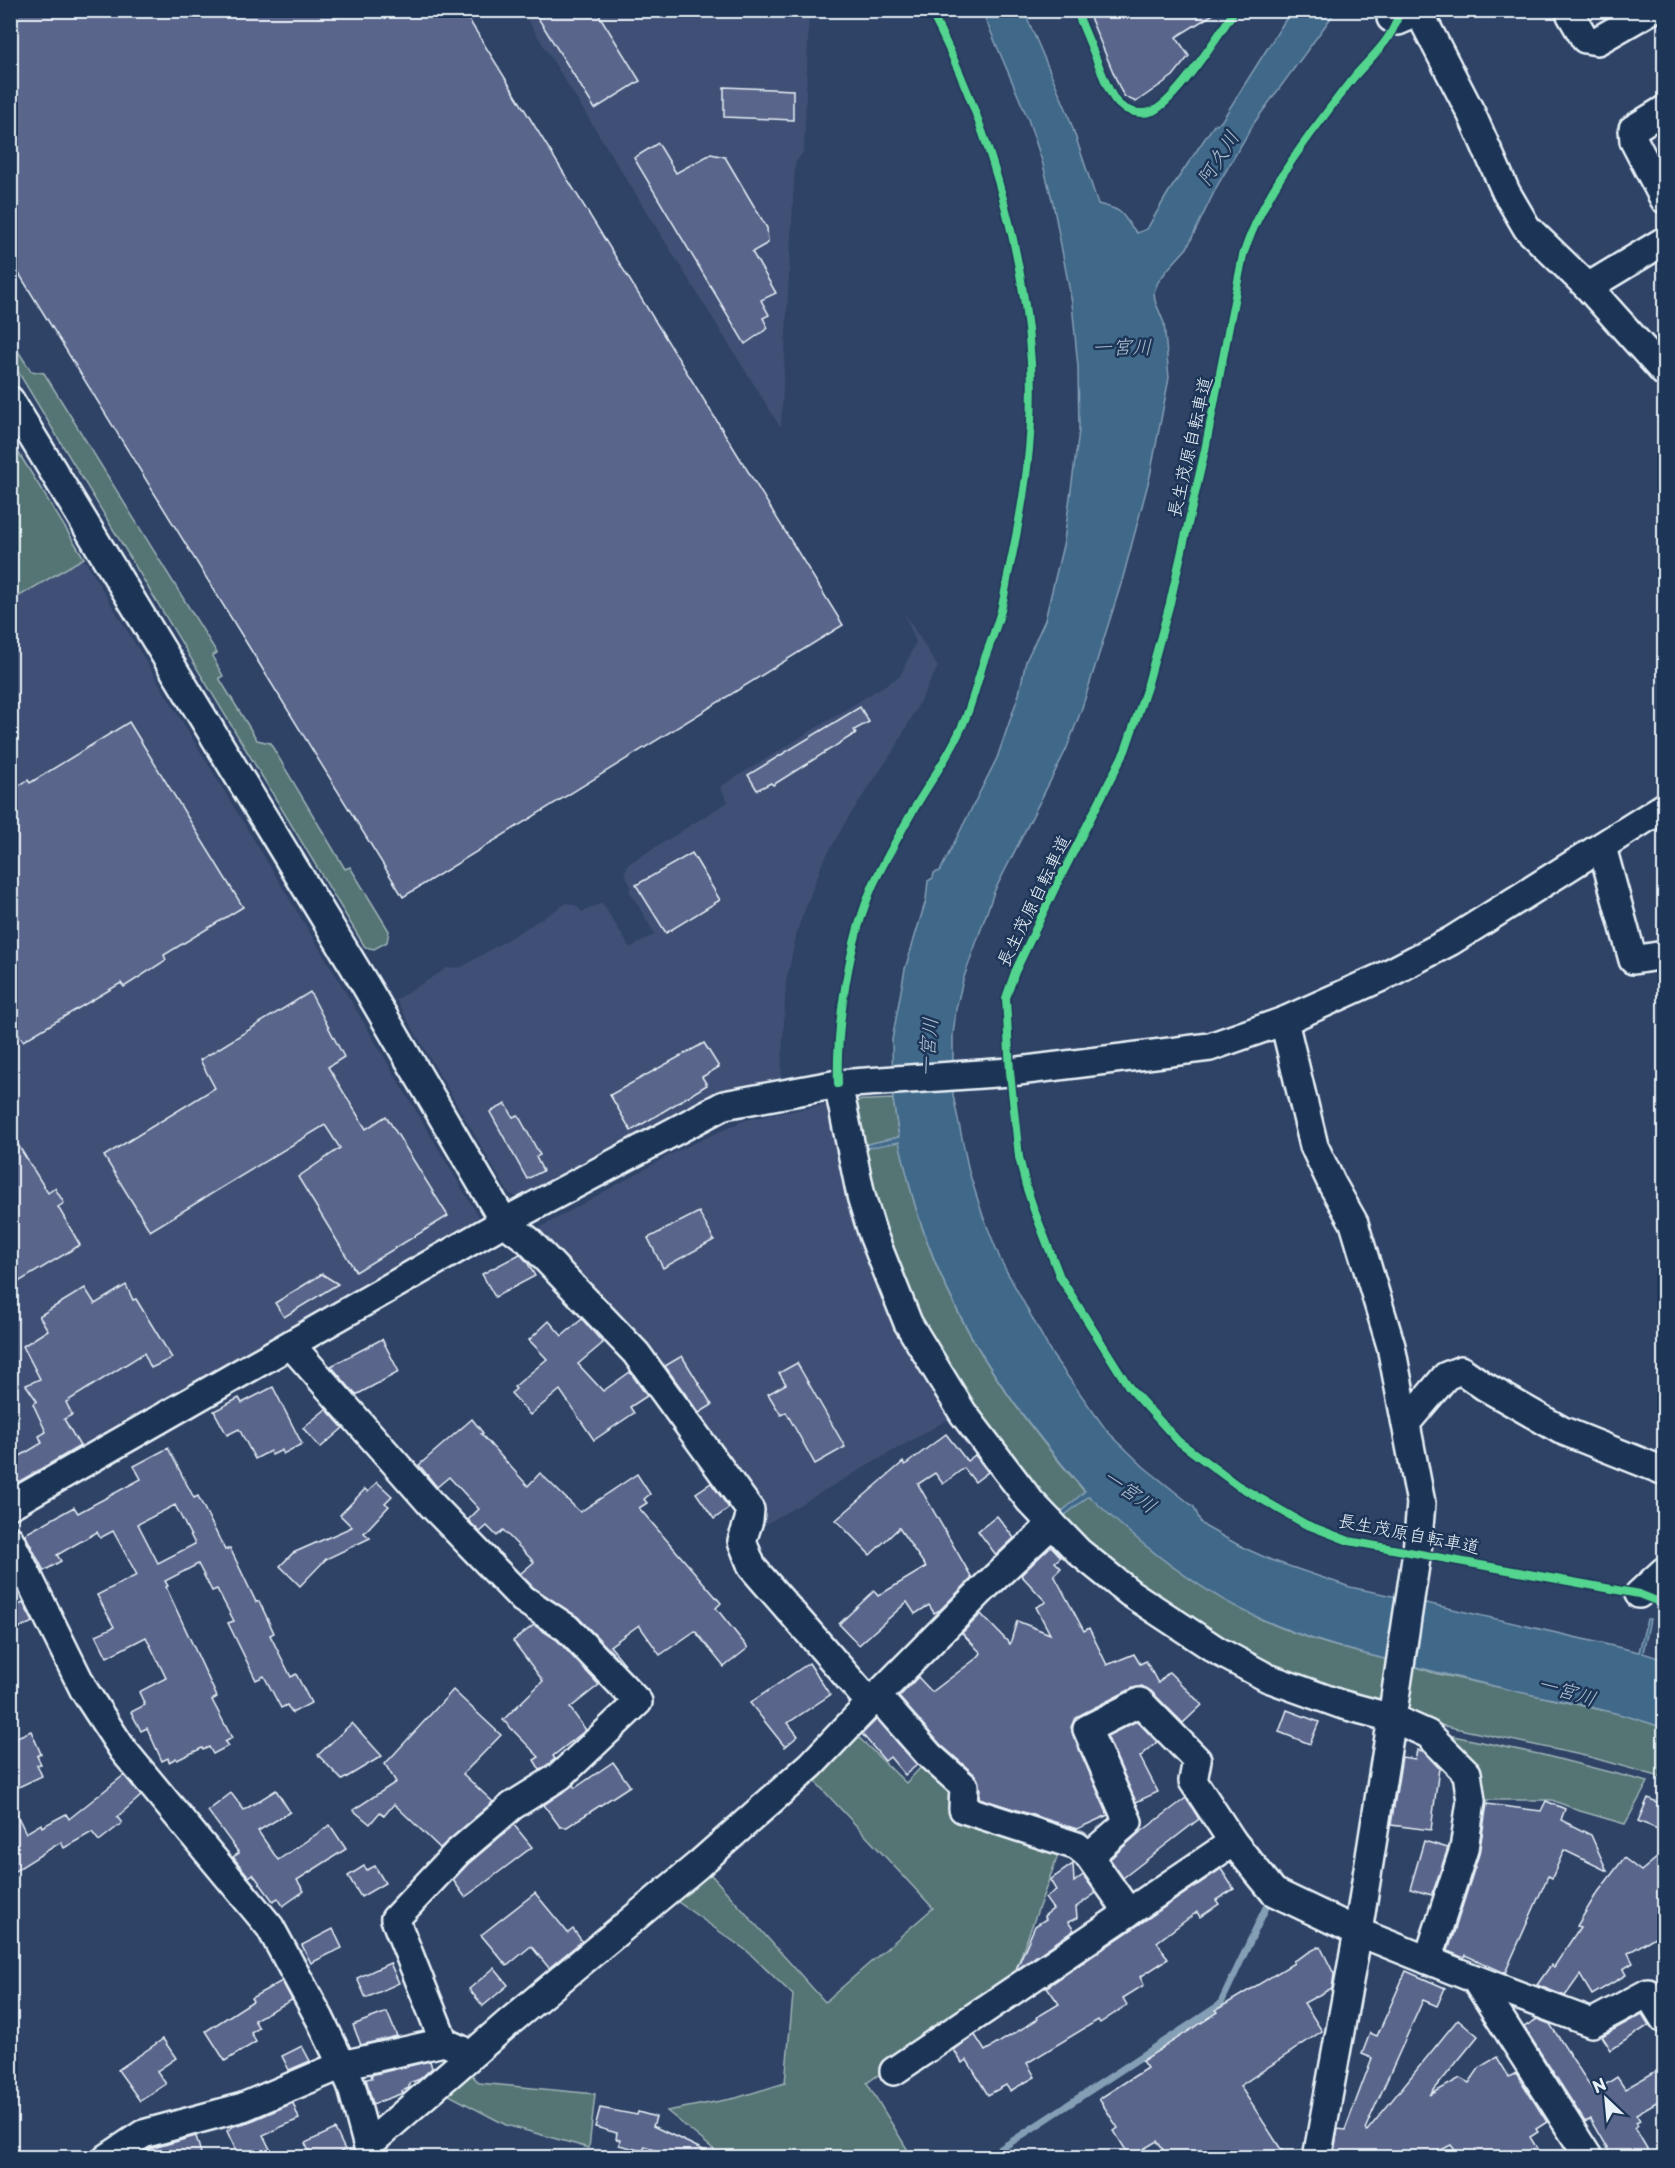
<svg xmlns="http://www.w3.org/2000/svg" width="1675" height="2168" viewBox="0 0 1675 2168" font-family="'Playpen Sans','Klee One',sans-serif">
<style>
.built{fill:#3f5075}
.green{fill:#547474;stroke:#9eb2b6;stroke-width:1.5}
.water{fill:#416889;stroke:#849fb5;stroke-width:1.5}
.lines{fill:none;stroke-linecap:round;stroke-linejoin:round}
.stream{stroke:#849fb5;stroke-width:7}
.building{fill:#5a658c;stroke:#e8f1f8;stroke-width:1.5;fill-rule:evenodd}
.minor-casing{stroke:#e8f1f8;stroke-width:32}
.minor{stroke:#1d3557;stroke-width:27}
.cycleway-casing{stroke:#1d3557;stroke-width:11}
.cycleway{stroke:#53d58f;stroke-width:8}
.labels{text-anchor:middle;stroke-width:5;stroke-linejoin:round;paint-order:stroke}
.street-label{font-size:18px;fill:#e8f1f8;stroke:#1d3557}
.water-label{font-size:20px;font-style:italic;fill:#aec1d1;stroke:#1d3557}
</style>
<rect width="100%" height="100%" fill="#2f4367"/>
<filter id="ink" filterUnits="userSpaceOnUse"><feTurbulence type="fractalNoise" baseFrequency=".0167" numOctaves="2"/><feDisplacementMap in="SourceGraphic" scale="12" xChannelSelector="R" yChannelSelector="G"/><feConvolveMatrix kernelMatrix="1 2 1 2 8 2 1 2 1" color-interpolation-filters="sRGB"/></filter>
<g filter="url(#ink)">
<g class="built">
<path d="M522,11H809L804,150L795,164L781,425H779Z"/>
<path d="M10,437L335,974L483,1224L10,1497Z"/>
<path d="M903,611L938,667L896,747L846,821L822,864L798,928L786,982L781,1079L733,1090L673,1117L526,1199L509,1194L396,1000L447,968L462,967L567,903L577,906L582,912L602,903L630,948L655,934L629,890L631,887L625,873L627,865L728,802L720,787L900,676L916,642Z"/>
<path d="M830,1104L954,1416L750,1533L757,1512L536,1230L675,1152L745,1120Z"/>
</g>
<g class="green">
<path d="M10,339L31,371L44,373L217,653L212,656L223,676L219,678L257,740L270,743L345,869L350,867L389,931L387,942L374,949L365,947L11,360Z"/>
<path d="M10,439L84,558L11,601H10Z"/>
<path d="M893,1099L899,1137L859,1146L846,1101Z"/>
<path d="M899,1141C905,1163 909,1186 916,1208C949,1318 1010,1407 1085,1492L1057,1516L1017,1476L902,1291L860,1149Z"/>
<path d="M1089,1495C1140,1545 1198,1589 1263,1620C1304,1639 1348,1650 1393,1661L1386,1706L1271,1672L1105,1563L1060,1519Z"/>
<path d="M1407,1664L1434,1673L1629,1716L1664,1728V1778L1590,1757L1441,1725L1400,1708Z"/>
<path d="M852,1731L906,1783L926,1762L958,1789L1061,1847L1012,1980L867,2083L912,2157H723L667,2111L736,2098L785,2083L793,1995L747,1951L671,1897L705,1868L825,2002L933,1908L810,1776Z"/>
<path d="M1439,1733L1543,1755L1648,1782L1625,1824L1580,1811L1552,1800H1477Z"/>
<path d="M466,2068L479,2083L595,2094L589,2148L506,2125L449,2095L446,2089Z"/>
</g>
<path class="water" d="M982,11H1024L1067,111L1098,204C1128,211 1119,214 1137,233L1147,229L1168,193L1214,125L1221,122L1291,11H1336L1254,123L1217,186L1187,248L1168,269L1158,282L1154,292L1155,301L1164,323L1169,378L1150,476L1122,581L1081,711L1066,750L994,892L963,980L956,1009L953,1035V1095L969,1172L983,1216L1001,1261L1053,1356L1107,1431L1144,1467L1194,1507L1201,1523L1206,1527L1242,1547L1271,1560L1350,1587L1435,1605L1639,1652L1647,1619H1650L1643,1653L1664,1660V1728C1617,1711 1568,1702 1519,1692C1481,1683 1443,1674 1405,1664C1357,1652 1311,1641 1266,1621C1200,1593 1141,1545 1089,1496L1060,1519L1057,1516L1085,1491C1009,1405 950,1319 916,1208C909,1186 905,1164 899,1142L860,1149L859,1146L899,1137L893,1099L892,1040L905,969L926,900L928,881L933,878L934,873L940,871L997,758L1019,694L1026,661L1045,620L1064,541L1079,431L1078,367L1072,303L1053,203L1042,161L1028,119Z"/>
<g class="lines">
<path class="stream" d="M987,2158L1220,2005L1269,1901"/>
</g>
<g class="building">
<path d="M10,10H463L843,625L403,897L10,259Z"/>
<path d="M533,10H596L640,81L595,109Z"/>
<path d="M1087,10H1220L1176,37L1189,56L1173,76L1136,102L1125,97L1121,91Z"/>
<path d="M724,87L793,90V120L724,117Z"/>
<path d="M658,143L676,173L711,154L725,157L767,228L768,243L752,252L776,293L761,300L769,315L763,318L768,328L745,344L634,158Z"/>
<path d="M860,707L869,722L854,730L856,733L773,785L771,783L757,790L748,775Z"/>
<path d="M129,722L243,907L164,955L166,960L124,987L121,983L23,1041L10,1021V791L28,780L30,783Z"/>
<path d="M692,853L720,900L666,933L636,885Z"/>
<path d="M310,992L344,1057L328,1067L366,1129L386,1116L448,1216L356,1272L298,1177L340,1148L325,1125L150,1231L104,1156L215,1088L200,1060Z"/>
<path d="M704,1043L719,1067L702,1077L707,1085L631,1131L610,1095Z"/>
<path d="M506,1104L513,1117L518,1115L540,1155L536,1157L543,1171L527,1179L490,1112Z"/>
<path d="M10,1132L48,1193L55,1188L64,1203L58,1207L80,1245L10,1287Z"/>
<path d="M699,1212L714,1240L663,1268L648,1238Z"/>
<path d="M520,1254L527,1262L535,1276L495,1297L482,1274Z"/>
<path d="M322,1274L338,1284L284,1317L275,1303Z"/>
<path d="M126,1285L133,1300L136,1299L172,1358L151,1368L144,1353L66,1402L72,1415L64,1419L80,1446L10,1487V1462L42,1443L39,1436L46,1432L33,1404L37,1401L26,1385L40,1379L23,1346L48,1330L39,1316L85,1288L95,1304Z"/>
<path d="M582,1319L603,1343L578,1364L603,1391L630,1372L647,1396L630,1407L634,1413L594,1440L560,1390L530,1415L511,1393L516,1389L514,1387L547,1359L529,1340L549,1321L562,1336Z"/>
<path d="M382,1339L399,1372L356,1395L331,1366Z"/>
<path d="M682,1356L712,1405L699,1413L665,1366Z"/>
<path d="M797,1363L845,1447L815,1464L786,1412L781,1415L768,1394L786,1384L779,1373Z"/>
<path d="M273,1387L302,1444L283,1454L282,1450L272,1455L270,1451L255,1459L239,1429L227,1435L214,1411L239,1398L242,1403Z"/>
<path d="M326,1409L343,1428L320,1448L303,1428Z"/>
<path d="M472,1419L483,1433L481,1434L528,1486L540,1473L580,1512L637,1474L650,1494L644,1499L647,1503L639,1508L721,1603L716,1608L748,1648L724,1667L695,1631L660,1655L639,1625L610,1646L625,1664L624,1665L578,1617L533,1587L520,1574L534,1562L503,1530L497,1536L487,1526L480,1532L468,1520L479,1509L449,1477L437,1487L419,1465Z"/>
<path d="M946,1434L967,1461L975,1455L988,1472L975,1482L964,1468L943,1484L935,1473L918,1484L972,1578L940,1610L934,1613L929,1605L915,1614L907,1602L859,1645L839,1624L874,1591L878,1596L926,1567L899,1528L870,1555L836,1520L903,1462L905,1465Z"/>
<path d="M168,1448L194,1498L198,1496L225,1550L230,1548L256,1602L259,1601L274,1633L270,1635L291,1677L296,1674L311,1703L292,1713L287,1705L281,1708L264,1676L256,1680L228,1623L234,1621L217,1589L212,1591L198,1564L165,1581L168,1586L166,1587L217,1697L212,1700L232,1738L225,1742L228,1746L213,1754L209,1747L203,1750L202,1748L177,1760L176,1758L169,1762L168,1758L162,1761L147,1728L141,1731L131,1712L145,1705L139,1692L166,1678L146,1637L107,1657L96,1635L114,1627L97,1595L137,1575L113,1531L100,1538L97,1532L57,1555L61,1561L44,1571L25,1534L74,1507L78,1513L141,1479L134,1466ZM175,1505L195,1544L158,1563L138,1524Z"/>
<path d="M377,1482L392,1496L385,1503L389,1506L364,1533L370,1538L326,1559L300,1586L280,1566L293,1553L352,1527L340,1515L365,1489L368,1492Z"/>
<path d="M711,1483L729,1508L714,1519L696,1493Z"/>
<path d="M997,1516L1014,1538L996,1555L978,1531Z"/>
<path d="M1051,1546L1061,1557L1055,1562L1061,1568L1054,1575L1084,1631L1089,1628L1107,1665L1134,1654L1140,1664L1146,1661L1158,1683L1169,1672L1202,1705L1183,1723L1151,1691L1142,1686L1133,1688L1080,1715L1074,1720L1071,1727L1073,1735L1108,1815L1077,1829L979,1798L980,1789L975,1775L940,1744L899,1697L918,1677L932,1692L978,1657L981,1653L962,1633L981,1614L1010,1644L1017,1621L1050,1634L1036,1607L1046,1602L1021,1575Z"/>
<path d="M23,1603L33,1622L10,1632V1609Z"/>
<path d="M534,1625L557,1640L599,1685L570,1708L586,1730L553,1756L555,1759L540,1770L534,1760L539,1757L503,1720L543,1681L513,1641Z"/>
<path d="M809,1663L830,1695L788,1723L798,1736L785,1747L750,1703Z"/>
<path d="M453,1690L501,1735L463,1774L493,1802L440,1848L394,1804L384,1816L380,1812L370,1824L353,1810L396,1782L385,1764Z"/>
<path d="M1287,1710L1319,1722L1310,1744L1279,1732Z"/>
<path d="M877,1719L917,1765L905,1775L890,1757L885,1761L862,1734Z"/>
<path d="M1137,1721L1157,1742L1140,1757L1158,1792L1136,1802L1107,1736Z"/>
<path d="M352,1723L382,1756L342,1780L318,1755Z"/>
<path d="M31,1731L41,1754L37,1756L41,1764L37,1765L42,1776L10,1791V1740Z"/>
<path d="M1417,1750L1423,1751L1439,1768L1431,1830L1391,1825L1402,1757L1415,1759Z"/>
<path d="M613,1762L630,1786L567,1827H560L544,1805L573,1785L575,1788Z"/>
<path d="M124,1775L141,1796L117,1817L122,1823L99,1841L92,1832L64,1848L61,1842L10,1874V1801L26,1833L41,1824L42,1827L66,1814L69,1819Z"/>
<path d="M276,1790L290,1812L258,1831L278,1860L330,1825L346,1849L297,1880L304,1891L283,1906L278,1898L273,1901L253,1874L249,1877L233,1857L239,1853L208,1811L231,1793L244,1810Z"/>
<path d="M1186,1798L1199,1819L1123,1878L1110,1859L1138,1834Z"/>
<path d="M1648,1798L1665,1806V1832L1638,1821Z"/>
<path d="M1546,1801L1565,1809L1561,1820L1591,1835L1607,1871L1564,1850L1552,1878L1548,1876L1505,1973L1465,1955L1464,1958L1448,1951L1479,1854L1487,1804L1541,1811Z"/>
<path d="M514,1825L532,1847L486,1882L465,1897L453,1880L468,1864Z"/>
<path d="M1424,1841L1448,1848L1432,1895L1410,1889Z"/>
<path d="M1665,1851V1931L1628,1953L1633,1963L1623,1969L1626,1975L1592,1995L1580,1975L1565,1996L1537,1985L1551,1965L1554,1967L1580,1927L1577,1926L1595,1896L1624,1858L1641,1871Z"/>
<path d="M1073,1864L1074,1882L1083,1875L1096,1893L1076,1907L1077,1918L1068,1922L1074,1930L1016,1970L1035,1926L1046,1919L1044,1916L1053,1909L1045,1898L1056,1890L1050,1880Z"/>
<path d="M364,1866L367,1870L375,1866L385,1883L361,1897L348,1876Z"/>
<path d="M1221,1869L1234,1889L1216,1900L1219,1904L1200,1917L1197,1912L1157,1942L1168,1959L1140,1977L1144,1985L1123,1998L1127,2005L1100,2023L1098,2020L1027,2063L1035,2077L1010,2091L1006,2085L988,2095L967,2060L962,2063L954,2050L975,2035L985,2051L1038,2019L1037,2017L1059,2004L1047,1987Z"/>
<path d="M535,1893L568,1933L573,1929L582,1941L549,1968L531,1946L507,1966L481,1935Z"/>
<path d="M333,1929L342,1948L311,1963L302,1945Z"/>
<path d="M1320,1946L1334,1974L1332,1988L1304,2003L1322,2031L1240,2086L1286,2157H1168L1157,2141L1130,2157L1114,2131L1118,2128L1099,2099L1147,2068L1142,2061L1218,2012L1216,2010L1294,1963L1293,1961Z"/>
<path d="M390,1963L399,1983L366,1998L357,1978Z"/>
<path d="M494,1968L508,1985L483,2006L469,1989Z"/>
<path d="M1406,1971L1445,1988L1437,2006L1423,2000L1365,2129L1367,2131L1458,2019L1478,2036L1430,2095L1460,2078L1469,2083L1480,2067L1497,2057L1509,2077L1516,2073L1547,2122L1536,2129L1538,2132L1530,2137L1542,2157H1460L1451,2145L1427,2157H1333L1338,2129L1345,2130L1372,2058L1362,2054L1370,2033L1377,2036Z"/>
<path d="M282,1981L292,2000L254,2020L259,2028L251,2033L256,2042L225,2061L206,2031L253,2001L251,1998Z"/>
<path d="M387,2012L397,2036L361,2045L353,2025Z"/>
<path d="M1642,2014L1649,2025L1611,2050L1602,2036Z"/>
<path d="M1537,2019L1550,2024L1594,2092L1617,2077L1625,2089L1665,2066V2097L1636,2114L1640,2120L1636,2122L1638,2125L1635,2128L1652,2157H1612L1590,2119L1585,2122L1524,2027Z"/>
<path d="M163,2039L176,2058L157,2071L166,2084L140,2101L118,2070Z"/>
<path d="M302,2046L310,2061L289,2070L282,2056Z"/>
<path d="M430,2061L432,2068L420,2079L409,2083V2088L402,2091L403,2093L373,2104L366,2079L372,2078L371,2075Z"/>
<path d="M293,2103L299,2119L263,2135L274,2157H239L227,2131L234,2126L249,2122Z"/>
<path d="M600,2108L637,2115L638,2112L656,2117L653,2126L718,2157H670L645,2146L643,2151L619,2145L620,2140L616,2139L617,2133L595,2127Z"/>
<path d="M335,2129L345,2150L330,2157H312L305,2143Z"/>
<path d="M196,2136L202,2157H136L150,2149Z"/>
</g>
<g class="lines">
<g class="minor-casing">
<g id="minor">
<path d="M1424,10L1419,12L1471,113L1506,192L1527,228L1588,287L1664,372"/>
<path d="M1571,10V15L1585,39L1597,41L1651,10"/>
<path d="M1391,18L1398,21L1419,12"/>
<path d="M1664,110L1633,129L1634,141L1664,199"/>
<path d="M1588,287L1664,241"/>
<path d="M10,400L366,986L504,1222L528,1240L636,1353L750,1510L749,1520L742,1541L752,1567L865,1697L877,1696L987,1585L1052,1524"/>
<path d="M1602,847L1633,960L1664,955"/>
<path d="M1284,1021L1314,1146L1332,1184L1354,1223L1391,1346L1421,1503L1417,1552L1392,1718L1358,1932L1317,2158"/>
<path d="M838,1084L861,1196L873,1235L908,1323L963,1413L1030,1501L1079,1552L1130,1593L1218,1651L1268,1678L1340,1704L1392,1718L1428,1734L1467,1773L1471,1801L1464,1849L1428,1960"/>
<path d="M291,1345L431,1504L523,1599L567,1628L638,1702L560,1776L512,1806L457,1853L395,1919L444,2042"/>
<path d="M1407,1422L1446,1376L1461,1370L1484,1386L1561,1430L1664,1471"/>
<path d="M10,1505L504,1222L724,1105L838,1084L1010,1072L1210,1047L1284,1021L1384,976L1451,941L1664,807"/>
<path d="M10,1540L84,1690L123,1750L270,1927L320,2019L351,2084L371,2158"/>
<path d="M1639,1594L1664,1571"/>
<path d="M1089,1856L1128,1822L1087,1729L1140,1702L1197,1760L1193,1781L1233,1842L1274,1892L1358,1932L1475,1979L1589,2158"/>
<path d="M1475,1979L1592,2023L1648,1993L1664,2019"/>
<path d="M894,2071L1233,1842"/>
<path d="M368,2145L508,2023L698,1865L811,1765L877,1696L929,1755L964,1786L963,1809L1077,1846L1089,1856L1128,1912"/>
<path d="M107,2158L143,2134L243,2107L342,2065L444,2042L460,2049"/>
</g>
</g>
<use href="#minor" class="minor"/>
<g class="cycleway-casing">
<g id="cycleway">
<path d="M1076,10C1084,29 1092,48 1099,66C1104,78 1108,90 1115,100C1123,111 1140,116 1153,111C1176,101 1220,33 1235,10"/>
<path d="M1399,10C1396,37 1370,58 1354,77C1339,95 1326,114 1312,132C1284,170 1258,210 1243,255L1205,450L1170,603L1147,687L1125,751L1055,888L1015,972L1006,998L1010,1072L1019,1157L1026,1186L1034,1210L1060,1277L1129,1387L1178,1441L1237,1485L1305,1524L1349,1541L1639,1594L1664,1604"/>
<path d="M838,1084C836,1024 849,941 873,885C882,866 892,848 902,830C922,792 950,757 966,717C973,699 978,680 983,663C989,647 995,631 1000,614C1004,600 1006,585 1009,570C1024,502 1035,433 1031,362C1023,243 985,116 930,10"/>
</g>
</g>
<use href="#cycleway" class="cycleway"/>
</g>
</g>
<g class="labels">
<g class="street-label">
<text transform="translate(1190 447) rotate(-77)" y="6">長生茂原自転車道</text>
<text transform="translate(1034 901) rotate(-64)" y="6">長生茂原自転車道</text>
<text transform="translate(1409 1534) rotate(11)" y="6">長生茂原自転車道</text>
</g>
<g class="water-label">
<text transform="translate(1218 158) rotate(-58)" y="7">阿久川</text>
<text x="1122" y="354">一宮川</text>
<text transform="translate(928 1047) rotate(-85)" y="7">一宮川</text>
<text transform="translate(1130 1491) rotate(36)" y="7">一宮川</text>
<text transform="translate(1567 1691) rotate(17)" y="7">一宮川</text>
</g>
</g>
<rect width="1675" height="2168" fill="none" stroke="#1d3557" stroke-width="36"/>
<rect x="18" y="18" width="1639" height="2132" fill="none" stroke="#e8f1f8" stroke-width="2" filter="url(#ink)"/>
<g transform="translate(1606 2099) rotate(334)" stroke="#1d3557" stroke-width="4.5" paint-order="stroke">
<path d="M0-4.5L10 22L0 15L-10 22Z" fill="#e8f1f8"/>
<text y="-9" font-size="16" font-weight="bold" text-anchor="middle" fill="#e8f1f8">N</text>
</g>
</svg>
